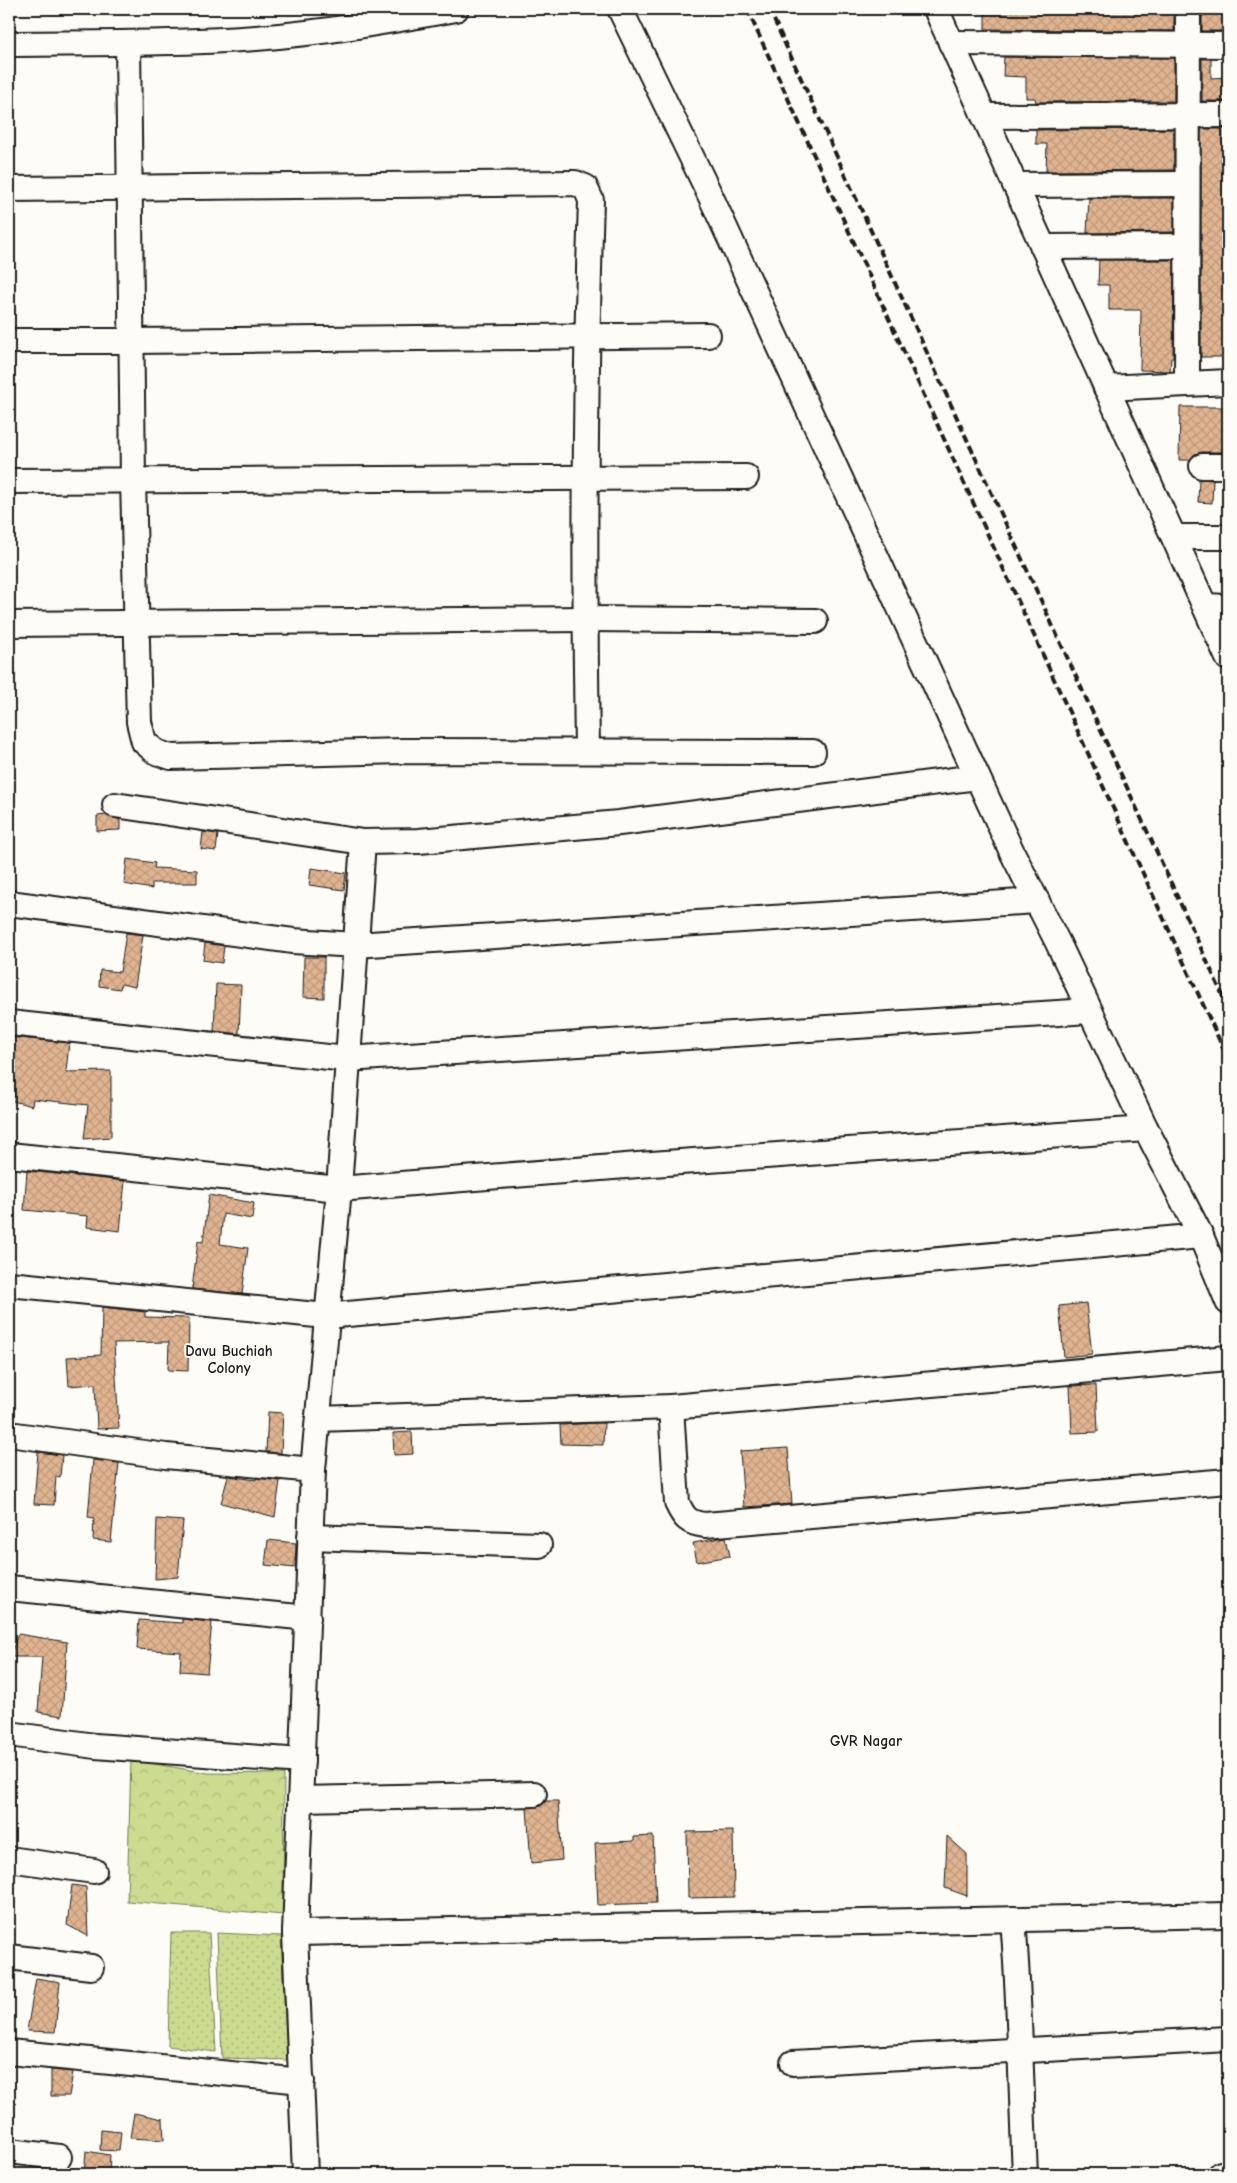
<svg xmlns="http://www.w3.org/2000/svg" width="1237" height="2183" viewBox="0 0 1237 2183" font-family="'Comic Neue',sans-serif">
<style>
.grass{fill:url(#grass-dots);stroke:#747c56}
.forest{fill:url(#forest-crowns);stroke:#747c56}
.building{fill:url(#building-cross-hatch);stroke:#1c1c1c}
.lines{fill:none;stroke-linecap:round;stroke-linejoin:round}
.minor-casing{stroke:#1c1c1c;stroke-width:28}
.minor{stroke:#fdfcf7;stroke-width:24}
.rail{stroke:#1c1c1c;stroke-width:4;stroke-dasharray:8 4;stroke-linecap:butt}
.labels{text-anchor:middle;stroke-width:4;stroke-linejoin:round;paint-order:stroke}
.neighbourhood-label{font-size:15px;font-weight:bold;fill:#1c1c1c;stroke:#fdfcf7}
</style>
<defs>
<pattern id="grass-dots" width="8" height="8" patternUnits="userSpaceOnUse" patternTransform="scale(1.25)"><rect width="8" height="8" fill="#ccdb8f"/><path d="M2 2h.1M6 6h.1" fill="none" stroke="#afbb7b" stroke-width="1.8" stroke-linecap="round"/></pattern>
<pattern id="forest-crowns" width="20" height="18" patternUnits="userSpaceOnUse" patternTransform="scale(1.25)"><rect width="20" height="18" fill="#ccdb8f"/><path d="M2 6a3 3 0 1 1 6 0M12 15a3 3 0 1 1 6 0" fill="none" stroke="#afbb7b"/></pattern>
<pattern id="building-cross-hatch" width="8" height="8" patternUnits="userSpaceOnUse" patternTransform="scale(1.25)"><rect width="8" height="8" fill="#e0b491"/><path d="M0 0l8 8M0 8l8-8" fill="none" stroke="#c09a7c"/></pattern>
</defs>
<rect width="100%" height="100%" fill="#fdfcf7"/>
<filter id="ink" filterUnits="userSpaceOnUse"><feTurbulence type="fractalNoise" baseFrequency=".02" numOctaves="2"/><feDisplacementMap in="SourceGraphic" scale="10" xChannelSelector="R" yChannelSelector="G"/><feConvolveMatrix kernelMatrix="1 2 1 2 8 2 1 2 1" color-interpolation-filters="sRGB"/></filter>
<g filter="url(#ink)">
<g class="grass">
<path d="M171,1933H209L216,2052L168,2046Z"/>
<path d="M217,1933L281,1936L287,2060L222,2058Z"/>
</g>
<path class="forest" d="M131,1760L208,1773L284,1774L283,1915L127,1901Z"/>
<g class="building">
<path d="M985,9H1174V31L985,29Z"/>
<rect x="1202" y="9" width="26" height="22"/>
<path d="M1004,57L1174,58V101L1036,102L1035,98H1026V77L1003,76Z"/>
<path d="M1202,59H1211V78L1228,77V101H1202Z"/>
<path d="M1174,129V170L1046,171L1047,144H1036V130Z"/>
<rect x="1201" y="129" width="27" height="228"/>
<path d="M1089,198H1174V232L1087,233Z"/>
<path d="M1099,260H1174L1173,358H1171L1170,371L1140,370L1141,310H1109V285H1098Z"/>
<path d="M1180,407H1228V452H1202L1195,454L1190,460H1179Z"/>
<path d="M1199,479L1213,480L1212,503L1198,502Z"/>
<path d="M106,815L120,820V830L97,831V816Z"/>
<path d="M203,832L218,834L216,851L201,849Z"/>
<path d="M127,859L155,863L154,868L197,870V883H152V889L124,884Z"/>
<path d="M311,868L346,873L344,890L309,885Z"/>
<path d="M126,933L143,935L135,987L121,984L120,989L99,986L100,970L120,972Z"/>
<path d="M205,943L224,946L222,963L203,960Z"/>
<path d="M304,957H324V998L303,997Z"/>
<path d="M216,984L241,985L239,1034L214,1031Z"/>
<path d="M9,1037L69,1043L66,1072L111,1071V1137L84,1139L88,1105L33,1099L32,1106L9,1100Z"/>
<path d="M27,1171L125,1181L120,1231L87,1227L88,1216L24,1210Z"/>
<path d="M209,1195L254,1203L252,1219L223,1214L220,1244L248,1248L242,1294L192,1289L198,1241L203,1242Z"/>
<path d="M1086,1303L1092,1354L1064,1357L1059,1306Z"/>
<path d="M102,1307L145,1312V1317L189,1318L188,1371L168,1370L169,1342L114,1343L119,1428L97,1429L95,1384L69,1386L67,1357L101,1355Z"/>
<path d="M1096,1385L1098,1432L1072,1433L1070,1386Z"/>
<path d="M268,1412L283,1413L281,1453L266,1452Z"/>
<path d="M598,1423H604L603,1445L561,1444L560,1425Z"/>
<path d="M412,1432L413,1454L394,1455L393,1433Z"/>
<path d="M788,1448L792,1504L744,1507L740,1451Z"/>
<path d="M38,1452L62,1455L60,1477L56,1476L54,1505L34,1504Z"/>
<path d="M93,1460L119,1463L111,1542L93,1540L94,1518L88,1517Z"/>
<path d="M228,1476L256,1480V1478L280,1481L275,1517L221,1503Z"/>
<path d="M157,1519L183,1521L178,1577L155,1579Z"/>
<path d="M726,1537L730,1556L697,1562L693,1543Z"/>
<path d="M268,1540L296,1543L295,1568L265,1565Z"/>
<path d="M182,1619L212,1622L207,1673L180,1671L181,1652L137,1649L139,1620L182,1623Z"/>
<path d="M18,1634L67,1642L62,1716L38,1712L42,1657H10Z"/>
<path d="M545,1801H558L562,1860L531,1863L527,1808L541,1806Z"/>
<path d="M733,1831L734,1897L688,1898L687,1832Z"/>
<path d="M653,1836L656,1903L598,1905L595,1843L634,1841V1837Z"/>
<path d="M947,1836L967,1854V1896L945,1888Z"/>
<path d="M72,1885L86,1887L88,1936L67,1925Z"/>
<path d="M36,1978L60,1982L55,2032L27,2031Z"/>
<path d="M51,2070L73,2072L69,2096H51Z"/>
<path d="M134,2113L163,2119L164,2140L130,2138Z"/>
<path d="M101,2130L121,2132L119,2151L100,2150Z"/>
<path d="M86,2151L110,2155L109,2174H84Z"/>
</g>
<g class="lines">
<g class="minor-casing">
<g id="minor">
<path d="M620,9L710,195L1011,850L1058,943L1146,1129L1201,1236L1228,1302"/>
<path d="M936,9L1228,658"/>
<path d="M128,43L133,480L139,722L144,742L156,752L171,757L403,751L813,752"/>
<path d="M951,43L1228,45"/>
<path d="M9,44C91,43 174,44 256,38C323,33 390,21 456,9"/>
<path d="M984,116L1228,115"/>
<path d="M1015,185L1187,184"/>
<path d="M9,189L575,183L585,187L591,200C585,384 584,567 587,751"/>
<path d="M1043,247L1187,246"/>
<path d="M9,341H132L708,335"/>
<path d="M1187,383L1188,9"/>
<path d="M1106,388L1228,382"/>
<path d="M1202,466H1228"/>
<path d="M9,481L746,477"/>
<path d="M1174,537H1228"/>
<path d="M1205,606L1228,607"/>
<path d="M9,624L585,619L815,621"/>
<path d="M115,805L363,842L419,841L619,823L977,777"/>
<path d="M363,842L339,1189L638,1165L1146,1129"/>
<path d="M9,903L293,941L355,945L1037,901"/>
<path d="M9,1023L347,1059L1089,1011"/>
<path d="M9,1155L339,1189L313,1470L295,1933L305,2174"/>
<path d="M9,1284L326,1316L1201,1236"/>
<path d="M671,1407L677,1503C684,1518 688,1523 705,1525L1228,1481"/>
<path d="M318,1419L671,1407L1228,1358"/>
<path d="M9,1434L166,1456L313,1470"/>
<path d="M310,1537L539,1545"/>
<path d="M9,1588L308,1618"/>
<path d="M9,1734L95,1746L302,1761"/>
<path d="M300,1799L534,1794"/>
<path d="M9,1859L94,1871"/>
<path d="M1013,1919C1020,2004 1021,2089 1025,2174"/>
<path d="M295,1933L1228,1915"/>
<path d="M9,1957L91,1967"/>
<path d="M9,2052L302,2081"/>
<path d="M793,2063L1228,2039"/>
<path d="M9,2151L59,2157"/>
<path d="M1221,2174H1228"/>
</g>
</g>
<use href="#minor" class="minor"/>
<g class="rail">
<path d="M747,9L1228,1059"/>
<path d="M769,9L1228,1007"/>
</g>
</g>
</g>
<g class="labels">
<g class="neighbourhood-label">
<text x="229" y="1356">Davu Buchiah<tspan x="229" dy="17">Colony</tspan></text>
<text x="866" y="1746">GVR Nagar</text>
</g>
</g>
<rect width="1237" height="2183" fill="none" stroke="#fdfcf7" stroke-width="30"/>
<rect x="15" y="15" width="1207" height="2153" fill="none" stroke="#1c1c1c" stroke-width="2" filter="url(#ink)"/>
</svg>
